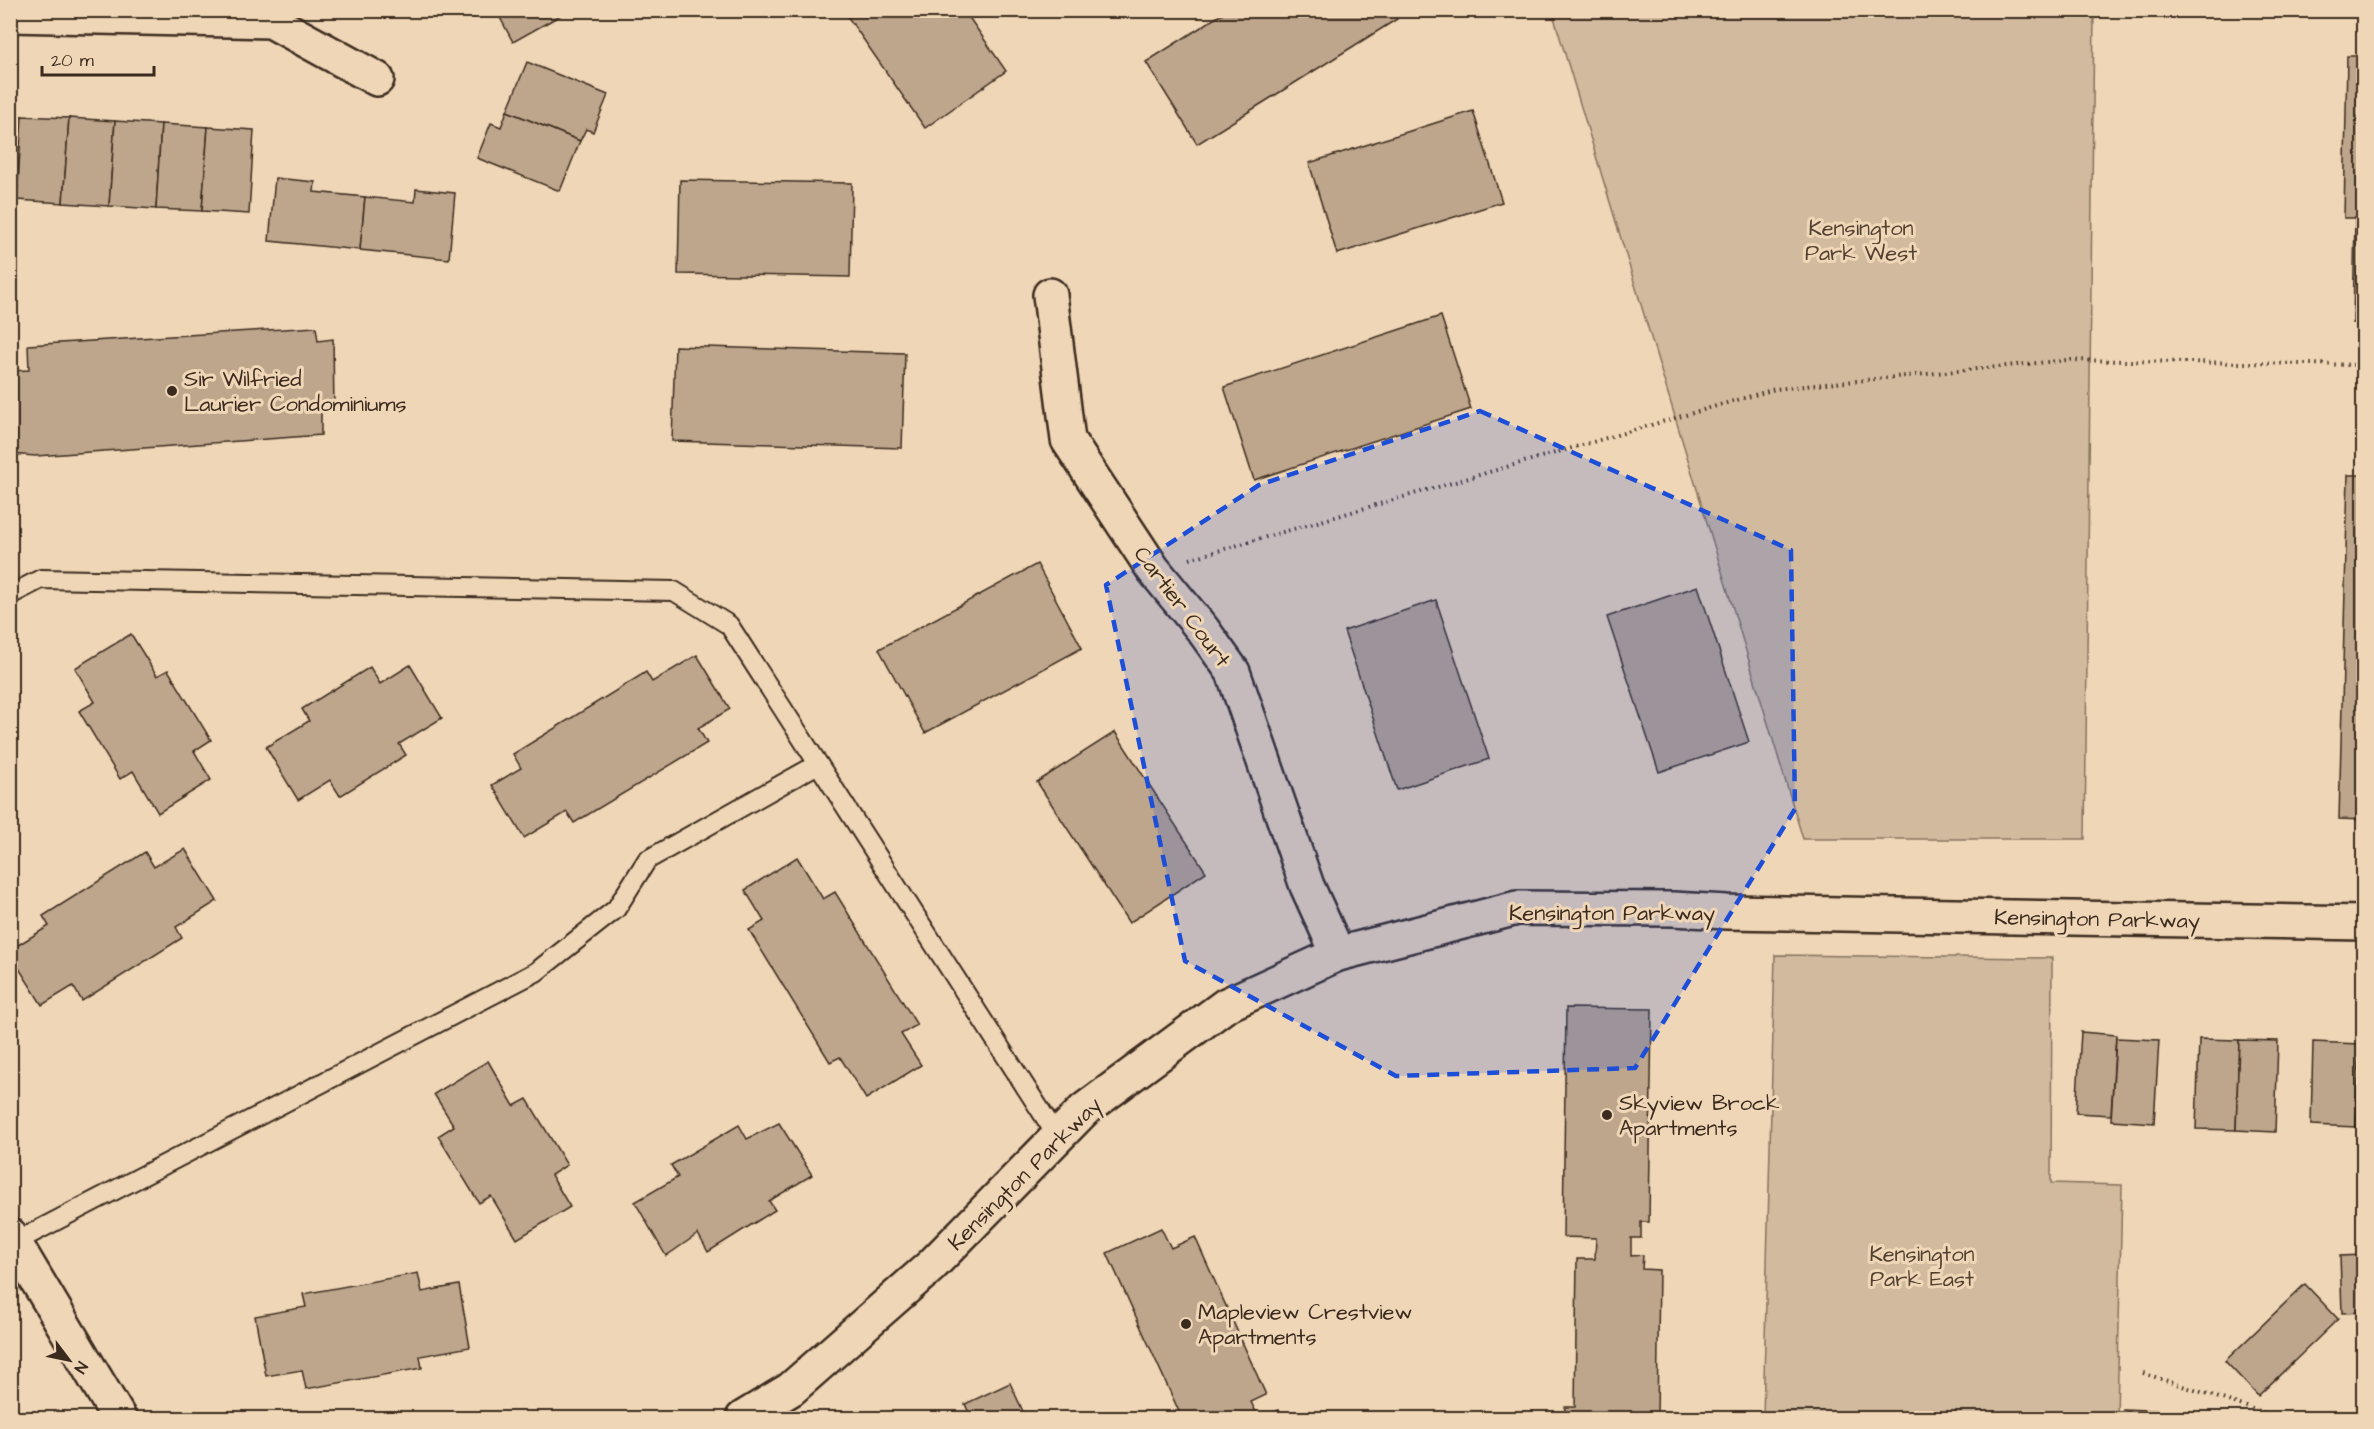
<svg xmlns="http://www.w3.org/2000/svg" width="2374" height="1429" viewBox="0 0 2374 1429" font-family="'Architects Daughter',sans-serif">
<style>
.green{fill:#d1ba9e;stroke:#86725e;stroke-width:1.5}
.building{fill:#bda68c;stroke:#3b2a1e;stroke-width:1.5}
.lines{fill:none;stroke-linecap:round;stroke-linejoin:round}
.service-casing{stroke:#3b2a1e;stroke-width:22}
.minor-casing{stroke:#3b2a1e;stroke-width:38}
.tertiary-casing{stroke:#3b2a1e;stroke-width:38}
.path{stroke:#3b2a1e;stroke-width:4;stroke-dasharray:1.5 4.5;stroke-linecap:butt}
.service{stroke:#efd6b7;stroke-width:18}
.minor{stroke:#efd6b7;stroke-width:33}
.tertiary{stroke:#efd6b7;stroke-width:33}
.marked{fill:#1d4ed8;fill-opacity:0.2;stroke:#1d4ed8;stroke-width:4.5;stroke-dasharray:12 8;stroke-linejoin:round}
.poi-dot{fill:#3b2a1e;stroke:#efd6b7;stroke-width:2}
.labels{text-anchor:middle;stroke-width:6;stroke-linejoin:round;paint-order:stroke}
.park-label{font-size:22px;fill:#524031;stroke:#efd6b7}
.poi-label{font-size:22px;fill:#3b2a1e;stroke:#efd6b7;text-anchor:start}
.street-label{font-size:22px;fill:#3b2a1e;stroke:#efd6b7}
</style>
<rect width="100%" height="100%" fill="#efd6b7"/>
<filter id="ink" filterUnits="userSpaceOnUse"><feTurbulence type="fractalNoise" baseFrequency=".0167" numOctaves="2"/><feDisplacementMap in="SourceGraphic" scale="12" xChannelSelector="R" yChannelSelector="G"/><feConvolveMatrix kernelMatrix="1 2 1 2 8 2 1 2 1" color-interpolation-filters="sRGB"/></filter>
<g filter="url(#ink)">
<g class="green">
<path d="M1552,11H2094L2085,839H1803Z"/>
<path d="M1775,955L2052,958L2051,1183L2122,1185L2117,1418H1763Z"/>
</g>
<g class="building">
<path d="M496,10H570L513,42Z"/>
<path d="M843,10H964L1006,71L925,128Z"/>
<path d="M1228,10H1391L1397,19L1197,144L1146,62Z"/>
<path d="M2359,10H2364V323H2353L2355,218H2344L2347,56H2358Z"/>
<path d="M527,62L608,95L593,132L586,129L580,141L507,111Z"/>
<path d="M507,111L580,141L560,191L477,158L491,123L501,127Z"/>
<path d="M1473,111L1502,202L1337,254L1309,163Z"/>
<path d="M10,115L22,116L17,200H10Z"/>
<path d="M22,116L69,118L63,203L17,200Z"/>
<path d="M69,118L115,121L109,206L63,203Z"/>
<path d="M115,121L161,124L156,209L109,206Z"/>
<path d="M161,124L208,127L202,211L156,209Z"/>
<path d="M208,127L254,130L249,214L202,211Z"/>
<path d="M275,178L315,182L314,192L365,197L360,250L269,241Z"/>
<path d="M680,180L852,183L850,277L678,274Z"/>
<path d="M416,189L455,193L449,259L360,250L365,197L415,202Z"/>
<path d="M1441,316L1471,409L1254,480L1224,387Z"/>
<path d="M316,327L318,341L333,339L334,410L321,411V435L36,456L10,454V371L29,370L28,345Z"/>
<path d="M675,346L905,353L902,448L672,441Z"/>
<path d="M2348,475H2364V820L2339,819Z"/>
<path d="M1037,564L1082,648L925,733L879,649Z"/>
<path d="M1698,586L1749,742L1659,772L1607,617Z"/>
<path d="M1436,600L1489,759L1397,790L1344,631Z"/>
<path d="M131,634L157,676L168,670L211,740L194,751L211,780L158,813L133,771L120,779L79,711L95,702L75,668Z"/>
<path d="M697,655L730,709L698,728L707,743L574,823L567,812L524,838L492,785L521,768L513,754L646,672L652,682Z"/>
<path d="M410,665L442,718L399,744L406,755L340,796L330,780L298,800L266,747L309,721L302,709L370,667L380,684Z"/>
<path d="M1115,732L1206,872L1129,923L1037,782Z"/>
<path d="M185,849L217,901L176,927L182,938L82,1001L73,986L42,1005L10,954V950L49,926L43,916L145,852L154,867Z"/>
<path d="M797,857L823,899L835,892L917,1025L901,1034L921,1065L866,1099L840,1057L830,1062L749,930L764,921L745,890Z"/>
<path d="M1566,1008L1652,1009L1649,1222H1641V1238H1631V1256L1643,1255L1642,1269L1659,1270L1657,1418H1564L1565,1407H1575L1577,1259H1595L1596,1238L1563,1237Z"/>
<path d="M2081,1032L2116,1035L2111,1115L2076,1113Z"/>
<path d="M2116,1038L2159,1040L2154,1123L2111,1120Z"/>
<path d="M2199,1039L2239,1040L2236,1130L2196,1129Z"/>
<path d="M2239,1040L2278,1041L2275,1132L2236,1130Z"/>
<path d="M2313,1042L2359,1044L2356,1127L2311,1125Z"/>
<path d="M2359,1044H2364V1127H2356Z"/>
<path d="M488,1061L514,1106L527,1099L567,1165L551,1175L570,1207L517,1239L491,1196L479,1203L438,1136L454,1126L434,1094Z"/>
<path d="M779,1123L812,1175L769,1201L775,1210L708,1252L698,1234L666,1256L635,1202L678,1177L671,1165L739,1125L747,1139Z"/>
<path d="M1161,1228L1171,1248L1195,1237L1266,1395L1251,1402L1259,1418H1182L1107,1253Z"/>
<path d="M2364,1255V1312L2342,1313L2340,1256Z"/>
<path d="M418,1273L422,1292L459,1285L470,1347L420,1356L422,1368L306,1389L302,1370L266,1376L255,1316L306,1307L303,1294Z"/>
<path d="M2305,1284L2338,1319L2258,1396L2225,1361Z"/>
<path d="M1010,1383L1026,1418H962L970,1415L965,1404Z"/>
<path d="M2123,1409L2171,1411L2170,1418H2122Z"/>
<path d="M1279,1410L1283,1418H1260Z"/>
</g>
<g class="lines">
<g class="service-casing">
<g id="service">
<path d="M10,595L41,579L674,591L729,625L1057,1136"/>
<path d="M15,1242L536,972L616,909L647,860L818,764"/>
</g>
</g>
<g class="minor-casing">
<g id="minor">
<path d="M10,15L271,21L377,79"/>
<path d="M1050,295L1068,440L1153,569L1203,630L1233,672L1307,886L1338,954"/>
<path d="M743,1418L791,1389L931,1266L1084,1110L1226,1005L1338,954L1517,908L1673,909L1727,912L2364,923"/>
</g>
</g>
<g class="tertiary-casing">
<path id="tertiary" d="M10,1235L119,1418"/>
</g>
<g class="path">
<path d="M1190,559L1775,389L2067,360L2364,365"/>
<path d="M2143,1373L2280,1418"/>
</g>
<use href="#service" class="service"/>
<use href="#minor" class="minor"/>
<use href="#tertiary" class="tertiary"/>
</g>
</g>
<path class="marked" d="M1480,411L1791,550L1795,809L1635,1068L1396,1076L1185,961L1106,585L1259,485Z"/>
<g class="poi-dot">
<circle cx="172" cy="391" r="6"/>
<circle cx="1607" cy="1115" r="6"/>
<circle cx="1186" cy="1324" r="6"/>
</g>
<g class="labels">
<g class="park-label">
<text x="1861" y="235">Kensington<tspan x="1861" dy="25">Park West</tspan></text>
<text x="1922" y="1261">Kensington<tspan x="1922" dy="25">Park East</tspan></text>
</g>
<g class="poi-label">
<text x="184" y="386">Sir Wilfried<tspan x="184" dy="25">Laurier Condominiums</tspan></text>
<text x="1619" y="1110">Skyview Brock<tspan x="1619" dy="25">Apartments</tspan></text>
<text x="1198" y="1319">Mapleview Crestview<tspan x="1198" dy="25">Apartments</tspan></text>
</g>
<g class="street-label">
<text transform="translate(1183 606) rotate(53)" y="8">Cartier Court</text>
<text x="1612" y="920">Kensington Parkway</text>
<text transform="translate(2097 918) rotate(1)" y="8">Kensington Parkway</text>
<text transform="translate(1024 1173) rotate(-45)" y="8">Kensington Parkway</text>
</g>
</g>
<rect width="2374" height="1429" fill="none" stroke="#efd6b7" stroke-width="36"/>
<rect x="18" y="18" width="2338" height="1393" fill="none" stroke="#3b2a1e" stroke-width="2" filter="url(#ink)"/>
<g transform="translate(69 1360) rotate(122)" stroke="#efd6b7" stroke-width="4.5" paint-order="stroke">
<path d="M0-4.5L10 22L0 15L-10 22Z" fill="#3b2a1e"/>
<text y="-9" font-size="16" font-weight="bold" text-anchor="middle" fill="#3b2a1e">N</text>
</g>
<path d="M42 66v9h112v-9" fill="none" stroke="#3b2a1e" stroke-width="3"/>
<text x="51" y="66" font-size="18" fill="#3b2a1e" stroke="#efd6b7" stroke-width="4.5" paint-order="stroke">20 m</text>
</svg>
